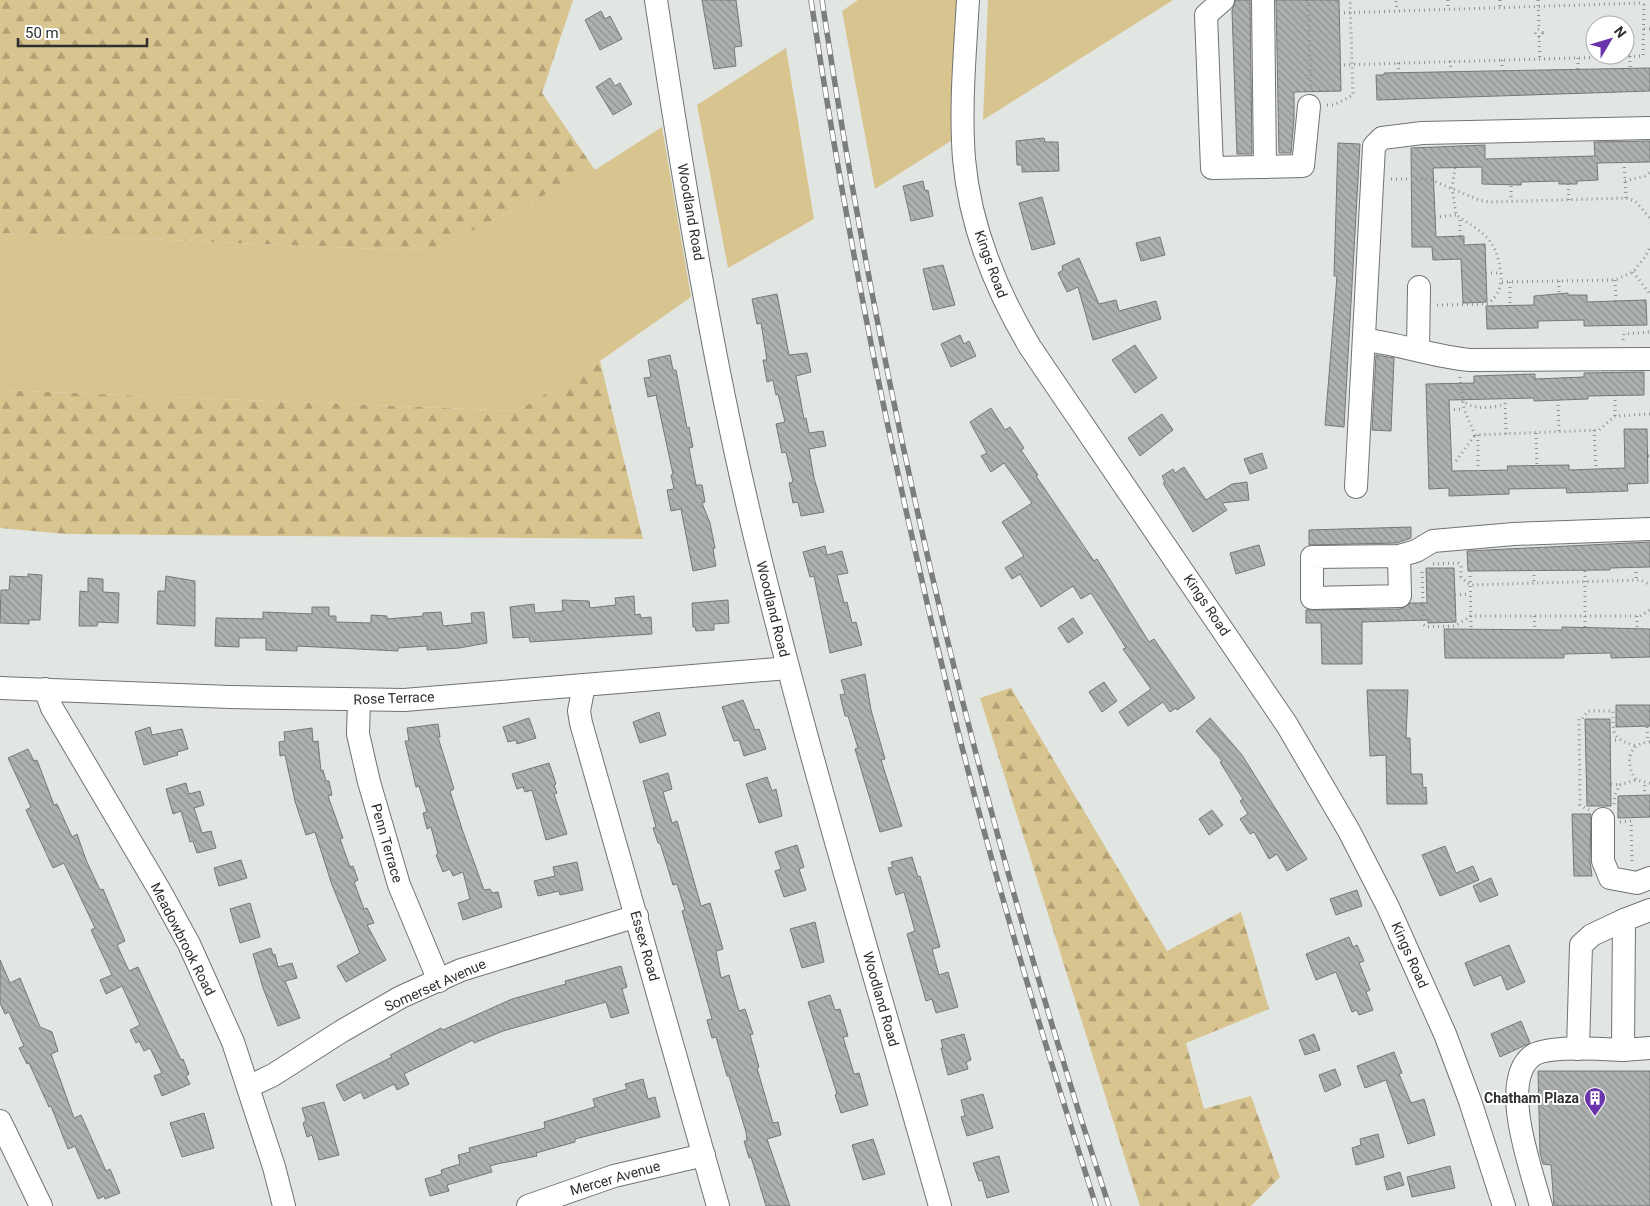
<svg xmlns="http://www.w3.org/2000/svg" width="1650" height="1206" viewBox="0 0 1650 1206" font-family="Roboto,sans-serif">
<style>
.green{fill:#d8c48e}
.forest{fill:url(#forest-firs)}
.building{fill:url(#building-back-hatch);stroke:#747978}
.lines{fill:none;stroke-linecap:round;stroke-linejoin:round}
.minor-casing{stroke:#707370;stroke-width:24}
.path{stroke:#8f918f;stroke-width:3;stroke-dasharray:1 4;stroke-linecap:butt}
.minor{stroke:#fff;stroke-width:22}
.rail-casing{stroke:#7c7e7c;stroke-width:5.5}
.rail{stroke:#fff;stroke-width:4;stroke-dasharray:11;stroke-linecap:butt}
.labels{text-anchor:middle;stroke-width:4;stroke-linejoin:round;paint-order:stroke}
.street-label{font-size:14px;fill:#2e2f2e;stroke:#fff}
.poi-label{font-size:14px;font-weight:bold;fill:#2e2f2e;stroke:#fff;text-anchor:end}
</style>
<defs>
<pattern id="forest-firs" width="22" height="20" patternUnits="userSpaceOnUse" patternTransform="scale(1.25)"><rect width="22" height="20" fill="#d8c48e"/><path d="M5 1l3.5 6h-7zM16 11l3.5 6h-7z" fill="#b0a074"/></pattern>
<pattern id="building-back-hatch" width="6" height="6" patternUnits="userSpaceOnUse" patternTransform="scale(1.25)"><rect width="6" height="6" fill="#adb2b1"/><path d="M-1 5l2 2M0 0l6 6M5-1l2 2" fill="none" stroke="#8d9190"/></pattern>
</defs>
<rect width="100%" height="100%" fill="#e2e6e3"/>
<g class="green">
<path d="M858,0H957L951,141L875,189L842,11Z"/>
<path d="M988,0H1173L983,120Z"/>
<path d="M786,48L814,219L728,268L697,105Z"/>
<path d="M662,127L691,297L600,361L517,411L0,390V233L402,250L435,249L595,170Z"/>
</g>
<g class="forest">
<path d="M0,0H573L542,93L595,170L435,249L402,250L0,233Z"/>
<path d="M600,361L643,539L66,534L0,528V390L517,411Z"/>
<path d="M1011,688L1167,951L1241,912L1269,1009L1186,1043L1204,1109L1251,1096L1280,1177L1251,1206H1140L980,698Z"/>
</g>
<g class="building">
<path d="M702,0H736L742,46L734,47L736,66L714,69Z"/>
<path d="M1236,0H1250L1252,154H1237L1232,10Z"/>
<path d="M1276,0H1339L1341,91L1294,92V119L1291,153H1279Z"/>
<path d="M601,11L605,19L610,16L622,39L600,50L585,20Z"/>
<path d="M1650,68V91L1377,100L1376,75H1384V73Z"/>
<path d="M610,78L615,86L620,83L632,104L613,115L596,87Z"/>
<path d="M1044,138L1045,142H1058L1059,171L1022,172V165H1017L1016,141Z"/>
<path d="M1650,141V162L1597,163L1598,180L1577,181V184H1559V181L1521,182V185L1482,184V167L1433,168L1436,237L1464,236V245L1485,244L1487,302L1463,303L1461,259L1433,260L1432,247H1412L1411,148L1485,145V159L1595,156L1594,142Z"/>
<path d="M1338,143L1360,144L1344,427L1325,425L1337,276H1334Z"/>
<path d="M923,181L925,191L928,190L933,216L911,221L903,186Z"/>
<path d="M1042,197L1055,244L1032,250L1019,203Z"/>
<path d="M1160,237L1165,255L1141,261L1136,243Z"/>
<path d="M1079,258L1099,304L1116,300L1119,311L1156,301L1161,319L1093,340L1078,287L1067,292L1058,273L1063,270L1062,266Z"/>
<path d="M943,265L955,305L933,310L923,269Z"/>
<path d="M1568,293V295H1587V302L1646,300L1647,325L1584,326V320L1538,321V328L1487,329L1486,306L1534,305V296Z"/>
<path d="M777,294L789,355L807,353L811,372L796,376L804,419L806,418L809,433L823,431L826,446L809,449L814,478L824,512L801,516L798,502L793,503L789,483L793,482L786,452L782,453L776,424L785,422L778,394L776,395L773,380L767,382L763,360H767L761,323L757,324L752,299Z"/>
<path d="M960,335L964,344L969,341L976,356L951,367L941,344Z"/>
<path d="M1135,345L1157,378L1135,393L1112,360Z"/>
<path d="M670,355L673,370H676L687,428L689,427L693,447L689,448L696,485H702L705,502L702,503L710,523L715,548L713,549L716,566L693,571L681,509L671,511L667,490L674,489L671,475L673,474L656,395L648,397L644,378L651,377L648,360Z"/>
<path d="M1376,355L1394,358L1391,431L1372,430Z"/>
<path d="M1644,372V395L1588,396V399L1534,401V398L1449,400L1452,471L1508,470L1507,466L1569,465V470L1625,468L1624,429H1647L1648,483L1627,484L1628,491L1567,493L1566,488L1509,489V494L1449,496V488L1429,489L1426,384L1474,383V376L1535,374V379L1584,377V373Z"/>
<path d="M991,408L1005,430L1010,427L1024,448L1021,450L1038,475L1036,476L1094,561L1097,559L1149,642L1154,639L1195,698L1177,710L1176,708L1170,712L1163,702L1128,726L1119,712L1151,689L1123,649L1126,648L1091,593L1081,599L1073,586L1041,607L1020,574L1012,579L1005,568L1024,556L1002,522L1032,503L1004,463L991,472L981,456L987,453L970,422Z"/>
<path d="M1162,414L1173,430L1140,456L1128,438Z"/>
<path d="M1262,453L1267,468L1250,474L1244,459Z"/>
<path d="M1184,467L1206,500L1232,484L1247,482L1249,500L1222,503L1227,510L1193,532L1163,483L1165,482L1162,476L1173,469L1175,473Z"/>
<path d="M1411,527V538L1397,543L1309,545V530Z"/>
<path d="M1650,542V567L1610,568V570L1468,571L1467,551Z"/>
<path d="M1259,545L1265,565L1236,574L1230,553Z"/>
<path d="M825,546L827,555L842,551L848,573L837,575L844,603L847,602L852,623L856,622L862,645L830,653L814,576L810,577L803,552Z"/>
<path d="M1426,568H1454L1456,622L1428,623V620L1362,622V664H1322L1321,623H1306V610L1400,609L1411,603H1427Z"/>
<path d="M28,574L42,575L40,620H29V624L0,623L1,590H9L10,576L28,577Z"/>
<path d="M166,576L195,581V626L157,624L158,591H165Z"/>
<path d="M88,578L103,579V592L119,593L118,623L98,622L97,626H79L80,591L88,592Z"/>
<path d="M634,596L635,615L640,614L641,618L651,617L652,634L530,642L529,637L513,638L510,607L534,604L535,613L563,611L562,600L589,601L590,608L616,605L615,598Z"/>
<path d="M728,600L729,623L714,624V630L696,631L695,627H693L692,603Z"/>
<path d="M312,607H329V616H336V622L371,623V615L387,616V619L423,616V613L441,612L443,626L472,623L471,613L484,612L487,643L459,648L427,650V646L398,648V651L297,646V651L266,650V638H239V647L215,646L216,618L263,619V612L312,614Z"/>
<path d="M1073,618L1083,633L1068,643L1058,628Z"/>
<path d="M1562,627L1650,629V657L1611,658V653L1564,654V658H1445L1444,629L1562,630Z"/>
<path d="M865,674L871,710L885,759L881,760L902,826L880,832L855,749L858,748L848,716H845L840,695L845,694L841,680Z"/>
<path d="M1104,682L1117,701L1102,712L1089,692Z"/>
<path d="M1367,690H1408L1406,738H1410L1411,774H1422L1423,788L1426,787L1427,804H1387L1386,755L1370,756Z"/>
<path d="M743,700L755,730L759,729L766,749L744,756L739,740L734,741L722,707Z"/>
<path d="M1616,705H1650V726L1616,727Z"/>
<path d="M659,712L666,735L640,743L633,722Z"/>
<path d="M529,718L536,738L517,744L516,740L508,742L503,727Z"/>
<path d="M1210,718L1242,755L1307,859L1287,871L1277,854L1269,859L1254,832L1250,834L1240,819L1248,814L1240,801L1243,799L1220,762L1222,761L1196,731Z"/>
<path d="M1585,719H1610L1611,806H1587Z"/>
<path d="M438,724L440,737H438L454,789L450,791L462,829L484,890L490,889L492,893L498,892L502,907L463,920L458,903L470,899L463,872L453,876L450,869L443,872L436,855L438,854L431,827L427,829L423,813L427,812L419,786L416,787L405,741H409L407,728Z"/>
<path d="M150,727L152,735L182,729L188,749L177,752L178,755L144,765L135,732Z"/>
<path d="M312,728L313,742L318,741L321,771L323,770L326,781H329L332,795L328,796L343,838L340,839L350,867L353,866L358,880L354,882L364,909L367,908L374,923L367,925L386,960L346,982L337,966L360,953L332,885L315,832L306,835L295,801L285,755L280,756L279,742L285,741L284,732Z"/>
<path d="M28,749L34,761L37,760L54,805L57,804L72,837L77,834L86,860L100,890L103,889L125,941L117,945L129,971L138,967L181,1060L183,1059L189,1074L186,1076L190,1084L162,1096L154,1076L162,1073L150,1048L144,1051L139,1041L136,1043L130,1030L140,1025L122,986L106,994L100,980L112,975L91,930L95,928L64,863L53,868L26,810L31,807L8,758Z"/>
<path d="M549,763L556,784L554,785L557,793L554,794L567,834L546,840L532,790L525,792L523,787L517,789L512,774Z"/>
<path d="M668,773L672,789L663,792L672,823L677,821L701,906L710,903L723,949L716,951L721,978L729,975L739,1011L745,1009L753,1034L750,1035L759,1067L757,1068L773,1123L778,1122L781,1135L767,1139L790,1206H766L751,1157L749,1158L744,1141H747L746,1132L729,1076H727L716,1037L712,1038L707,1020L712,1019L682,911L685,910L677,884L673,885L660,843H658L653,828L656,827L643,781Z"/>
<path d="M767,777L772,791L776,789L782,816L759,823L746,784Z"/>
<path d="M186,783L189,794L200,791L204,805L194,808L202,833L211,831L216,848L197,853L193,841L190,842L181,811L173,814L166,789Z"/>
<path d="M1650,795V817L1618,818V796Z"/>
<path d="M1212,810L1223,825L1209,835L1199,819Z"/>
<path d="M1572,814H1591L1590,861L1592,876H1574Z"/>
<path d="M797,845L804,867L799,869L806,890L784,897L775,871L781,869L775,852Z"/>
<path d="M1445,846L1456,873L1473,866L1479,880L1440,896L1422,855Z"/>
<path d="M912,857L918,877L920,876L940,947L932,949L939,975L948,972L958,1007L936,1013L932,999L926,1001L907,934L915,931L904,892L896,895L888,868L893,867L891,862Z"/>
<path d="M241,860L247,878L219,886L214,868Z"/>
<path d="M577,862L583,890L560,895L559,891L538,896L534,881L555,876L553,867Z"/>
<path d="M1491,878L1498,895L1480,902L1473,886Z"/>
<path d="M1357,890L1362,906L1336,915L1330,899Z"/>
<path d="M250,903L260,937L240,943L230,909Z"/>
<path d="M815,922L824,962L802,968L790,929Z"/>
<path d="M1349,937L1353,947L1357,945L1364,961L1359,963L1370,990L1366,992L1373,1010L1359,1015L1357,1010L1352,1012L1336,972L1316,980L1306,954Z"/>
<path d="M1509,945L1525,982L1507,990L1501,975L1474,986L1465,963Z"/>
<path d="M271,948L273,955L275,954L278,967L292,963L297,978L285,981L300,1018L278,1026L263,988L253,954Z"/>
<path d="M0,960L10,983L20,978L40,1027L52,1032L58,1051L51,1054L74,1118L81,1115L106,1171L110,1169L120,1193L105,1199L104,1196L98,1199L75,1146L68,1149L51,1106L49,1107L29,1063L27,1064L19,1048L24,1046L9,1012L5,1014L0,1003Z"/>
<path d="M621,966L627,987L622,989L629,1013L611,1018L606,1002L503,1031L474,1043L473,1040L404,1074L409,1084L397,1090L394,1084L364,1099L361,1092L344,1101L336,1085L392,1057L390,1055L441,1028L443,1030L512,999L566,984L565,981Z"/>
<path d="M830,995L835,1010L840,1009L848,1036L843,1037L854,1074L859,1073L868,1105L841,1113L835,1095L837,1094L808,1002Z"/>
<path d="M1521,1021L1530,1043L1500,1057L1491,1034Z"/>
<path d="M964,1034L971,1060L966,1062L968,1069L948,1075L941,1048H943L941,1040Z"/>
<path d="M1314,1034L1320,1050L1305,1055L1299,1040Z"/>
<path d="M1394,1052L1402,1073L1399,1074L1411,1103L1424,1099L1435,1135L1408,1144L1386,1080L1365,1088L1357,1066Z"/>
<path d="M1335,1069L1341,1085L1325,1092L1319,1075Z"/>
<path d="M1538,1071H1650V1206H1554L1551,1165L1543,1164L1540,1153Z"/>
<path d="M643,1079L648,1099L655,1097L660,1117L575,1139V1142L536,1153L537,1156L497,1164L490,1166L492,1172L447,1185L449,1191L430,1196L425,1179L442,1174L441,1170L460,1164L458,1155L470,1152L469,1148L545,1128L544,1122L595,1107L593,1099L627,1089L625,1084Z"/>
<path d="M983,1094L993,1128L967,1136L961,1117L965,1116L961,1100Z"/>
<path d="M324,1102L339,1155L319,1160L312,1135L307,1137L303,1123L306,1121L302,1108Z"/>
<path d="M204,1113L214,1148L182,1157L170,1123Z"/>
<path d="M1378,1134L1384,1157L1356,1165L1352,1148L1361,1145L1360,1139Z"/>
<path d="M873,1139L885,1174L863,1180L852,1145Z"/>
<path d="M999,1156L1009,1192L987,1198L982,1180L979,1181L973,1163Z"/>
<path d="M1450,1166L1455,1188L1412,1197L1407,1177Z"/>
<path d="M1400,1172L1404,1185L1387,1190L1384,1177Z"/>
</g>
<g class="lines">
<g class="minor-casing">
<g id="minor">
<path d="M656,0C683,178 712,358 754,533C809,759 877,982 940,1206"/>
<path d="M968,0C965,53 960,106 964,159C970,227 996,290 1030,347L1287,725L1349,831L1388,907L1445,1034L1470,1101L1504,1206"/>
<path d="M1223,0L1206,15L1212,168L1303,166L1309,106"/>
<path d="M1263,0L1265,167"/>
<path d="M1365,340C1401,344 1434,357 1470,360L1650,359"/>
<path d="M1418,350L1419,287"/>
<path d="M1356,487L1374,146L1382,138L1422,133L1650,128"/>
<path d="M1399,556L1400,596L1312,598V557L1399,556L1416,551L1433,541L1514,534L1650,529"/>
<path d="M584,685L579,711L581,723L718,1206"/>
<path d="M0,688L230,697L404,700L788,668"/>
<path d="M45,689L52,708L160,891L189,944L233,1042L274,1167L284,1206"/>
<path d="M359,700L358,734L369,782L399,885L439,981"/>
<path d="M1603,819V861L1610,878L1637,883L1650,878"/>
<path d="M1578,1049L1581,945L1592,935L1624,920"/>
<path d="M1623,1050L1650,1048"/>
<path d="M248,1087L273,1075L342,1031L401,997L461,970L637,916"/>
<path d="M0,1121L41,1206"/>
<path d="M528,1206L614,1176L704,1155"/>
<path d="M1541,1206C1532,1171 1498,1082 1532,1056C1547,1045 1603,1049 1623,1050L1624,920L1650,910"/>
</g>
</g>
<g class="path">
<path d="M1308,0L1311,88"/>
<path d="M1448,0V9"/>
<path d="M1500,0V8"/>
<path d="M1538,0L1539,29"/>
<path d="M1396,1L1397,11"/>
<path d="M1339,13L1642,3L1644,5L1643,56L1341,65"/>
<path d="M1644,29H1650"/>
<circle cx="1539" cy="33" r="3.5"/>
<path d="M1539,36L1540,59"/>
<path d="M1630,56V69"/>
<path d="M1578,58V70"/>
<path d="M1502,60V70"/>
<path d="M1450,61L1451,71"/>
<path d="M1398,63L1399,72"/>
<path d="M1327,105H1334L1353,95L1350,0"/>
<path d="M1624,162L1626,198"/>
<path d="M1391,179H1429L1479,200L1490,202L1626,198L1635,201L1650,218"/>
<path d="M1625,181L1645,176L1650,172"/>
<path d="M1568,184L1569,200"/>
<path d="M1511,186V201"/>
<path d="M1435,217L1456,215"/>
<path d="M1460,236V219"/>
<path d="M1633,272L1650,294"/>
<path d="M1486,273H1501"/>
<path d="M1615,280L1616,301"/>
<path d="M1559,281V293"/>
<path d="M1502,282L1615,280L1633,272L1645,257L1650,247"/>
<path d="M1510,282V305"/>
<path d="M1437,305L1488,304C1498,295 1502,287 1501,274C1496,237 1484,234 1456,215L1452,188L1455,168"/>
<path d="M1623,340L1624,334L1650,332"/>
<path d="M1460,377L1464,409L1475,435L1599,430L1615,416L1650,414"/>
<path d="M1505,398L1506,434"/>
<path d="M1462,400C1474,411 1491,408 1505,404"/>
<path d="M1558,400L1559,432"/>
<path d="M1449,410L1464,409"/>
<path d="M1615,416V396"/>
<path d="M1594,430L1596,469"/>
<path d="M1536,433L1537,466"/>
<path d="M1478,435V471"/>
<path d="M1648,456H1650"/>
<path d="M1451,461H1456L1475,435"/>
<path d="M1433,564L1458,563L1461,565V577L1470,585L1641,580L1650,585"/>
<path d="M1636,567V580"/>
<path d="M1534,570V583"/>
<path d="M1470,571L1471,629"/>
<path d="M1585,571V627"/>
<path d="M1455,595L1470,594"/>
<path d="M1415,605H1423L1422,569"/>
<path d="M1423,605V624L1427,627L1455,626L1471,616H1640L1650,610"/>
<path d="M1534,616L1535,630"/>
<path d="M1637,616V629"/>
<path d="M1647,727L1648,742"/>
<path d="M1610,740H1618"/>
<path d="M1650,742C1627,743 1625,764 1636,780L1650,783"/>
<path d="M1611,784L1620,785"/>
<path d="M1644,796L1645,783"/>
<path d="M1614,804L1615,795L1620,785L1636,780"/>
<path d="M1589,810L1580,805L1579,719H1582L1588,711H1613C1613,735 1612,738 1635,746"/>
<path d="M1620,822L1631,821L1632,862"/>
</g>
<use href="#minor" class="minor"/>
<g class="rail-casing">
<g id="rail">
<path d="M811,0C848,245 897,487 957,727C997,888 1046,1048 1096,1206"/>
<path d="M822,0C883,409 980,813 1109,1206"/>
</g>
</g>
<use href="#rail" class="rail"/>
</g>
<defs>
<g id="building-pin" transform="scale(1.125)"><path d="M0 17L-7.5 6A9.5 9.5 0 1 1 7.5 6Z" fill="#6a34ab" stroke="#fff"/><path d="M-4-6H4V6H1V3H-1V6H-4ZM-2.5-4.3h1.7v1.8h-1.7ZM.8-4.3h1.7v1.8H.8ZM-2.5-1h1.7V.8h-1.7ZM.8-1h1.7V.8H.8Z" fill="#fff"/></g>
</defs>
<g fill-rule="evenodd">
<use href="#building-pin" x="1595" y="1098"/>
</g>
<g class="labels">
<g class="street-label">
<text transform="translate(691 212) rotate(80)" y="5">Woodland Road</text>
<text transform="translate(991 264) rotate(70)" y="5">Kings Road</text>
<text transform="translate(1207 605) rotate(56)" y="5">Kings Road</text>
<text transform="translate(773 609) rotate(76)" y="5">Woodland Road</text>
<text transform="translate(394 698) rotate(-2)" y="5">Rose Terrace</text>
<text transform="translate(387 843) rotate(74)" y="5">Penn Terrace</text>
<text transform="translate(183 939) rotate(63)" y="5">Meadowbrook Road</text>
<text transform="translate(645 946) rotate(74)" y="5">Essex Road</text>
<text transform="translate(1410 955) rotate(66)" y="5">Kings Road</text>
<text transform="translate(435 985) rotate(-24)" y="5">Somerset Avenue</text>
<text transform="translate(881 999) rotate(74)" y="5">Woodland Road</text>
<text transform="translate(615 1178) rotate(-16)" y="5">Mercer Avenue</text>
</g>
<g class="poi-label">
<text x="1579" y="1103">Chatham Plaza</text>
</g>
</g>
<g transform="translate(1610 40) rotate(52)"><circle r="24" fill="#ffffff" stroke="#abacab"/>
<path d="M0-4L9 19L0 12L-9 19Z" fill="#6a34ab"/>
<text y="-8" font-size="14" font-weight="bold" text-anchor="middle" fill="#2e2f2e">N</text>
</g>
<path d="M18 38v8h129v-8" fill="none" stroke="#2e2f2e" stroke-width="2.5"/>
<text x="25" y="38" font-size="15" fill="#2e2f2e" stroke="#ffffff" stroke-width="4" paint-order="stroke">50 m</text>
</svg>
